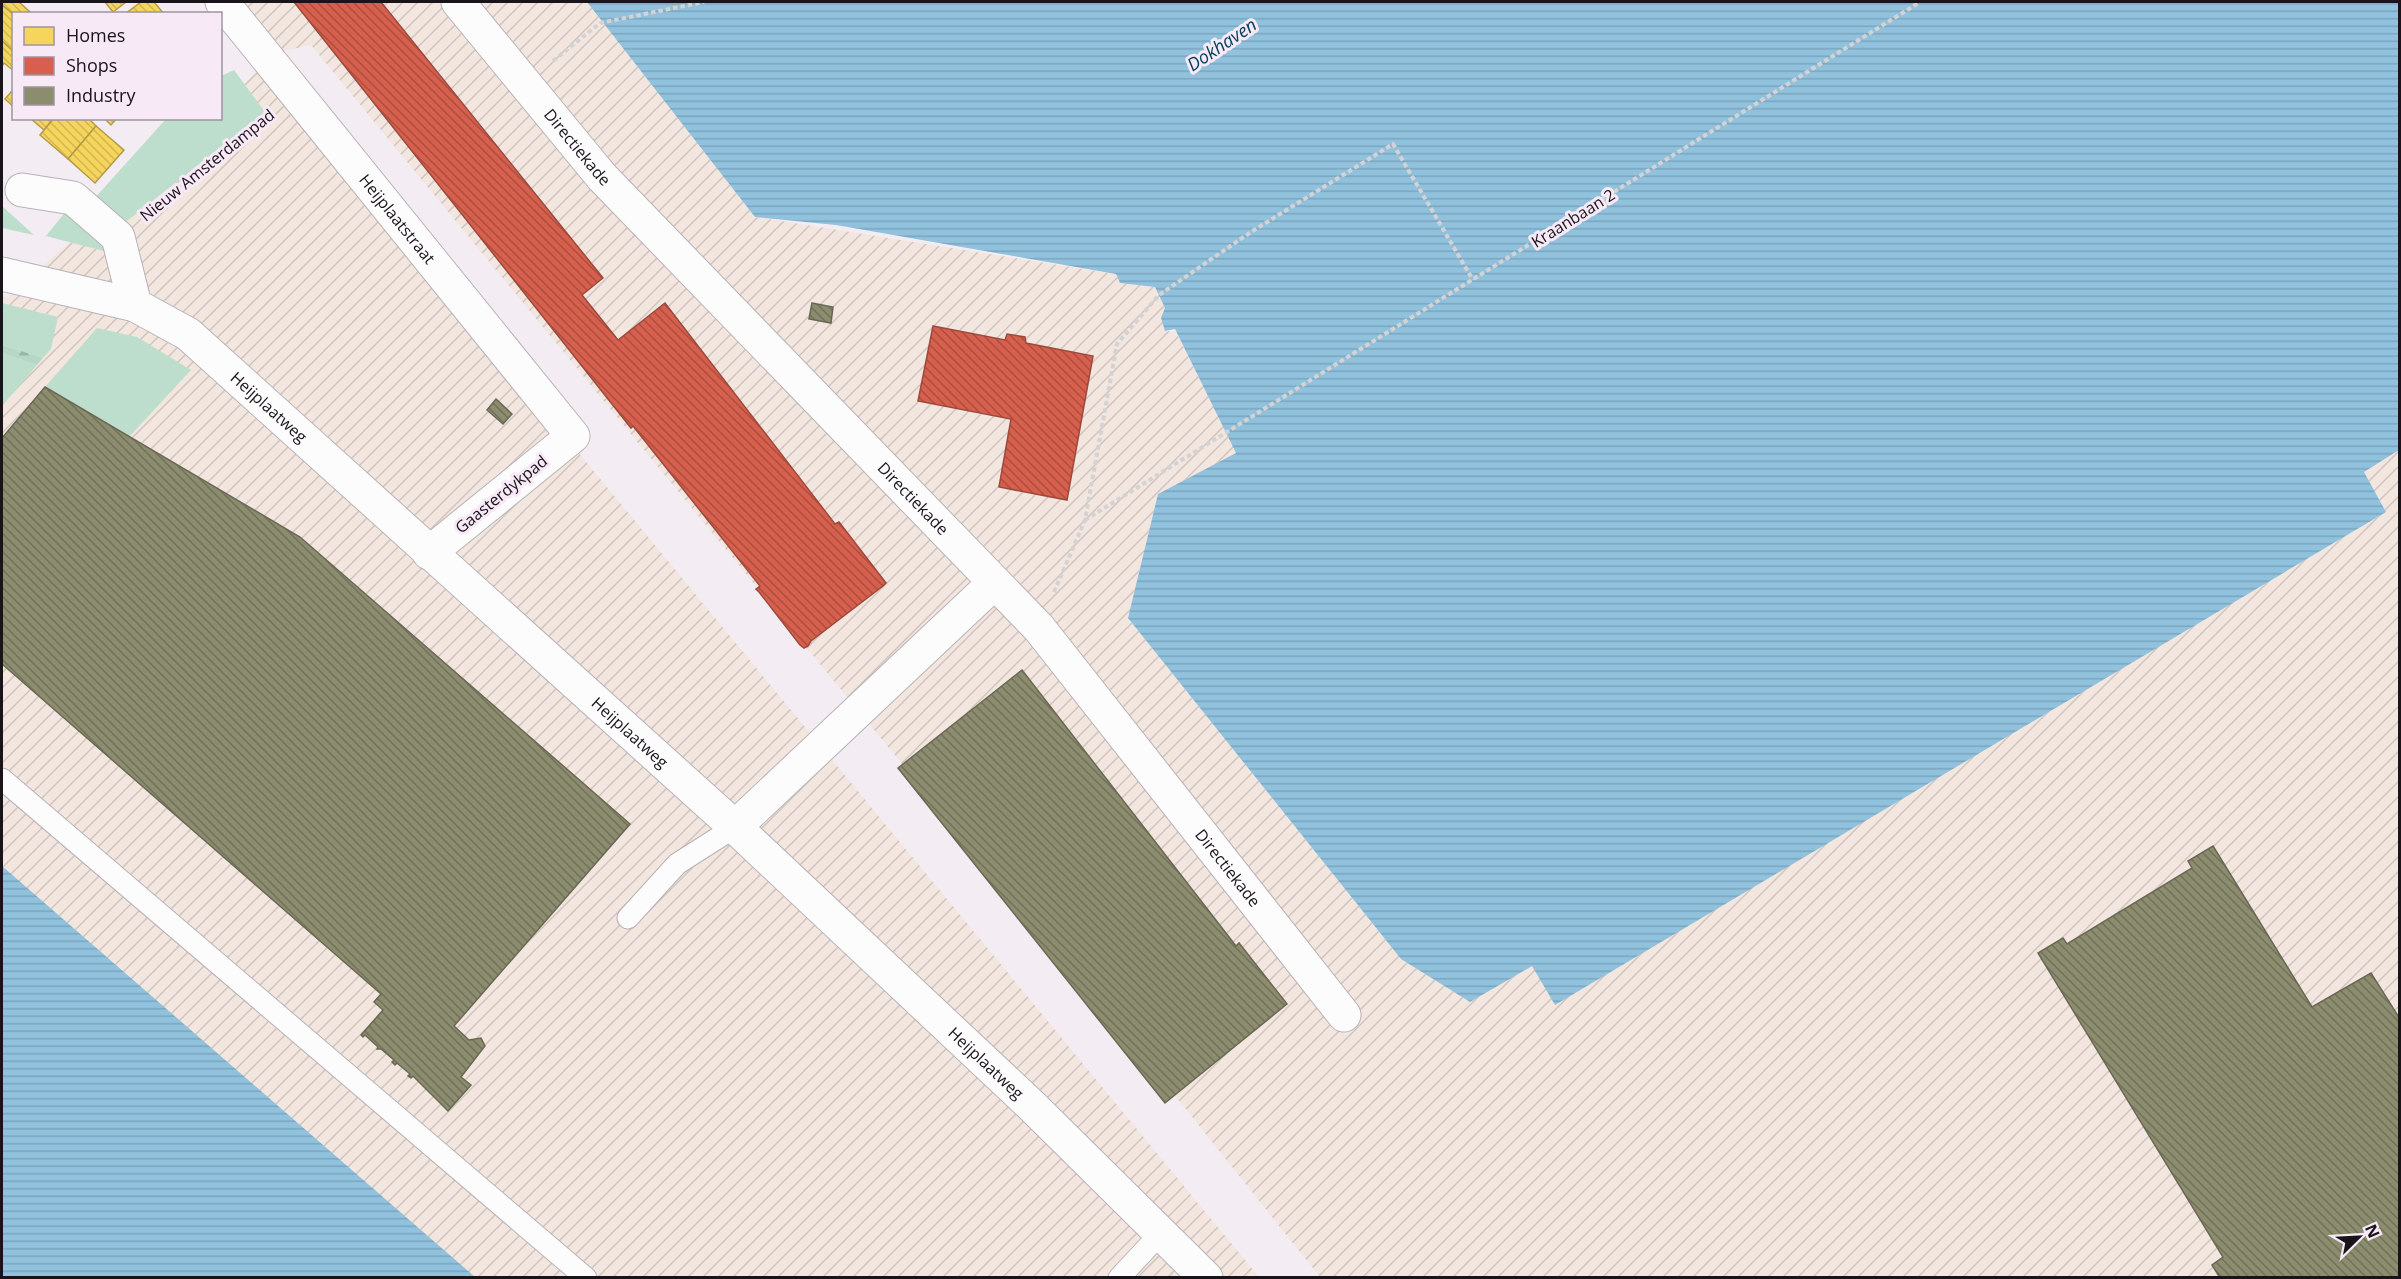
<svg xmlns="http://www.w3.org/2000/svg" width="2401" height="1279" viewBox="0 0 2401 1279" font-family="'Open Sans',sans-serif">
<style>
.industrial{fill:url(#industrial-furrows)}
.grass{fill:#bedecd}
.forest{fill:url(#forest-firs)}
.water{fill:url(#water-rules)}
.homes{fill:url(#homes-back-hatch);stroke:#b49b48;stroke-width:1.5}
.shops{fill:url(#shops-back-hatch);stroke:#9d493d;stroke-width:1.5}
.industry{fill:url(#industry-back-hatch);stroke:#6a6854;stroke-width:1.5}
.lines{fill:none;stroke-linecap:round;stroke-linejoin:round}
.lane-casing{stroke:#b8b2b7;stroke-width:23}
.street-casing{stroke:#b8b2b7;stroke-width:35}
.path{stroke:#d5d2d4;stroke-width:4;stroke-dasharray:4.5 3;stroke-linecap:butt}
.lane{stroke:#fdfcfd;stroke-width:21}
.street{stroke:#fdfcfd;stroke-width:33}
.labels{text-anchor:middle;stroke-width:6;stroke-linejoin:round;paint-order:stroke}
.street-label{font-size:16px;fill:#191419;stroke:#f7e9f6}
.water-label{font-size:18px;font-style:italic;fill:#01425c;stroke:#f7e9f6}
</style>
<defs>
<pattern id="industrial-furrows" width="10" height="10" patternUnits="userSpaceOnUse" patternTransform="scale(1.5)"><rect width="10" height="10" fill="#f2e6df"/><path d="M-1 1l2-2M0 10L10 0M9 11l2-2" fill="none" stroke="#cfc4bf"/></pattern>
<pattern id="forest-firs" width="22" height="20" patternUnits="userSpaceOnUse" patternTransform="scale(1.5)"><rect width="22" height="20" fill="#b4d8c5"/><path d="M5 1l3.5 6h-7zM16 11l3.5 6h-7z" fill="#9ab8a9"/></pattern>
<pattern id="water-rules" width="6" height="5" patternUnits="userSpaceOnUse" patternTransform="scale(1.5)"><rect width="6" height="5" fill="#90c1dd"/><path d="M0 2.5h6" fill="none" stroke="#7ca5bd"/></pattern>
<pattern id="homes-back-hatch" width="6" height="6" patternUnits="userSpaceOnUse" patternTransform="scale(1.5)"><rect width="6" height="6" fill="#f6d55c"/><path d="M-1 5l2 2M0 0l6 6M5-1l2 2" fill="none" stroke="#d2b64f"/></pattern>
<pattern id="shops-back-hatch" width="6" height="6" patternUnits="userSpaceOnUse" patternTransform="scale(1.5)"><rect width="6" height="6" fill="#d6604d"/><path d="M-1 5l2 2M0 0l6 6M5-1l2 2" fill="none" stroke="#ad4e3f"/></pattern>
<pattern id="industry-back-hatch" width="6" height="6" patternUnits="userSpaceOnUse" patternTransform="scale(1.5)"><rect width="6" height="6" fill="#8c8c6e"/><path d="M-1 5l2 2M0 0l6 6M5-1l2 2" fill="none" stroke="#72715a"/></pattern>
</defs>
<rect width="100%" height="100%" fill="#f4ecf3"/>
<g class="industrial">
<path d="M234,2H588L755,217L1116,274L1120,283L1155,287L1165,308V331L1176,332L1237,453L1158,494L1128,618L1401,959L1470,1002L1532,965L1555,1004L2386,512L2364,472L2399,450V1277H1320L1185,1108L311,45L274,53Z"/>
<path d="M261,68L1259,1277H314L2,1019V297L8,298L205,119L220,118L221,105Z"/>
</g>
<g class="grass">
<path d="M234,70L265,112L122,225L92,201L166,119L220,118L221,76Z"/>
<path d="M2,206L34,235L2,228Z"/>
<path d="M66,211L115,254L46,236Z"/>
<path d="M2,303L58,317L51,349L43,358L2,345Z"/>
<path d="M97,328L137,337L191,370L129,437L45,387Z"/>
<path d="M2,353L37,365L2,406Z"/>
</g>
<path class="forest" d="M2,345L43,358L37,365L2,353Z"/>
<g class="water">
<path d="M587,2H2399V450L2364,472L2386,512L1555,1005L1532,966L1470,1002L1401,959L1128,618L1158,494L1236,453L1175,329L1165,331L1161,318L1165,308L1155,287L1120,283L1116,274L836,225L755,217Z"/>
<path d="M2,866L475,1277H476H2Z"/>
</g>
<g class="homes">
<path d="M2,2H19L30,12L14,15L2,5Z"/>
<path d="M105,2H126L113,12Z"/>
<path d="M141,2H154L164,14H125Z"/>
<path d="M2,5L14,15V52L2,41Z"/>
<path d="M2,41L14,52V71L4,63L2,66Z"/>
<path d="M12,91L14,92V107L5,99Z"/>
<path d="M30,118H54L44,130Z"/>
<path d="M54,118H88L96,126L68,159L40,135Z"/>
<path d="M104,118H117L111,125Z"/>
<path d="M96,126L124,150L95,183L68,159Z"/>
</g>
<g class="shops">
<path d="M294,2H381L603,278L582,295L618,340L665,303L835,524L839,522L886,583L883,586L811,641L808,646L804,648L800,645L759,592L756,589L760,586L633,426L631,428Z"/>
<path d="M933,326L1005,340L1007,334L1025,337L1026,343L1093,356L1067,500L999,487L1011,419L918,401Z"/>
</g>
<g class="industry">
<path d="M812,303L833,307L831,323L809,319Z"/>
<path d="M45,387L300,537L630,824L454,1026L469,1040L481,1038L485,1046L461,1077L471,1085L448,1111L413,1076L411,1078L408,1076L410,1074L397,1063L395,1065L392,1062L394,1060L381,1049H377L378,1047L365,1035L363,1037L361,1035L383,1010L374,1002L381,994L2,664V438Z"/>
<path d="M496,399L512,414L503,424L487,410Z"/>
<path d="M1022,670L1236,946L1239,943L1287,1004L1165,1103L898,768Z"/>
<path d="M2213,846L2312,1007L2371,973L2400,1019V1278H2220L2212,1265L2223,1257L2038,953L2063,938L2067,944L2192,868L2188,861Z"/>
</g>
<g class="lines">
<g class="lane-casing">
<g id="lane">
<path d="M2,779L586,1278"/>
<path d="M628,918L677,864L735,827"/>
<path d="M1119,1278L1161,1233"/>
</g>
</g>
<g class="street-casing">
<g id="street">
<path id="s1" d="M222,2L573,436L429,553"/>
<path id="s2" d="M458,2L602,177L1039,628L1344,1015"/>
<path d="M22,190L73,198L118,237L135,305"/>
<path id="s3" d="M2,274L135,305L188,334L735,827L1032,1106L1206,1278"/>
<path d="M735,827L994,583"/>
</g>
</g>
<g class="path">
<path d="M553,61L600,23L704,2"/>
<path d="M145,215L267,116"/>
<path d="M1085,520L1920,2"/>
<path d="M1054,592L1085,520L1117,344L1159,295L1251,232L1393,144L1473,280"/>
</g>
<use href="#lane" class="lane"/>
<use href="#street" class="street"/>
</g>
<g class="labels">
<g class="street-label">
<text dy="6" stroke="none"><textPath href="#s2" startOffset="188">Directiekade</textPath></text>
<text transform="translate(207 165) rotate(-39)" y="6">Nieuw Amsterdampad</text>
<text transform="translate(1573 218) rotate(-32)" y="6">Kraanbaan 2</text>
<text dy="6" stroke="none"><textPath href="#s1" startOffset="279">Heijplaatstraat</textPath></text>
<text dy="6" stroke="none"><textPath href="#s3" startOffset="306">Heijplaatweg</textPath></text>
<text transform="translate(501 494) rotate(-39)" y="6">Gaasterdykpad</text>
<text dy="6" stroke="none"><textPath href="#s2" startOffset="674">Directiekade</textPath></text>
<text dy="6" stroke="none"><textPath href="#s3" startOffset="792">Heijplaatweg</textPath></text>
<text dy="6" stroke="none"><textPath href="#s2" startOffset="1160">Directiekade</textPath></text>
<text dy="6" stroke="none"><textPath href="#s3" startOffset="1278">Heijplaatweg</textPath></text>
</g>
<g class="water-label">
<text transform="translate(1222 45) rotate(-34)" y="6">Dokhaven</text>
</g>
</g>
<rect width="2401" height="1279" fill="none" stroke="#191419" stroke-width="6"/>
<rect x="12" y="12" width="210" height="108" fill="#f7e9f6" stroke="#9e949e" stroke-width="1.5"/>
<rect x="24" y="27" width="30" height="18" fill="#f6d55c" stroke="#9e949e" stroke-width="1.5"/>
<text x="66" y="42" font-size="18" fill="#191419">Homes</text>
<rect x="24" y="57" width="30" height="18" fill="#d6604d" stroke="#9e949e" stroke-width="1.5"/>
<text x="66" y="72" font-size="18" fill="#191419">Shops</text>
<rect x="24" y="87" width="30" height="18" fill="#8c8c6e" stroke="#9e949e" stroke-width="1.5"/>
<text x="66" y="102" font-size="18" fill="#191419">Industry</text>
<g transform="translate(2359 1237) rotate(66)" stroke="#f7e9f6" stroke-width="4.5" paint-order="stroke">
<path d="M0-4.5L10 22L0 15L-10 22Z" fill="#191419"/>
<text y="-9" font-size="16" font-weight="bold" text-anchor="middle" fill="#191419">N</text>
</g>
</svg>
